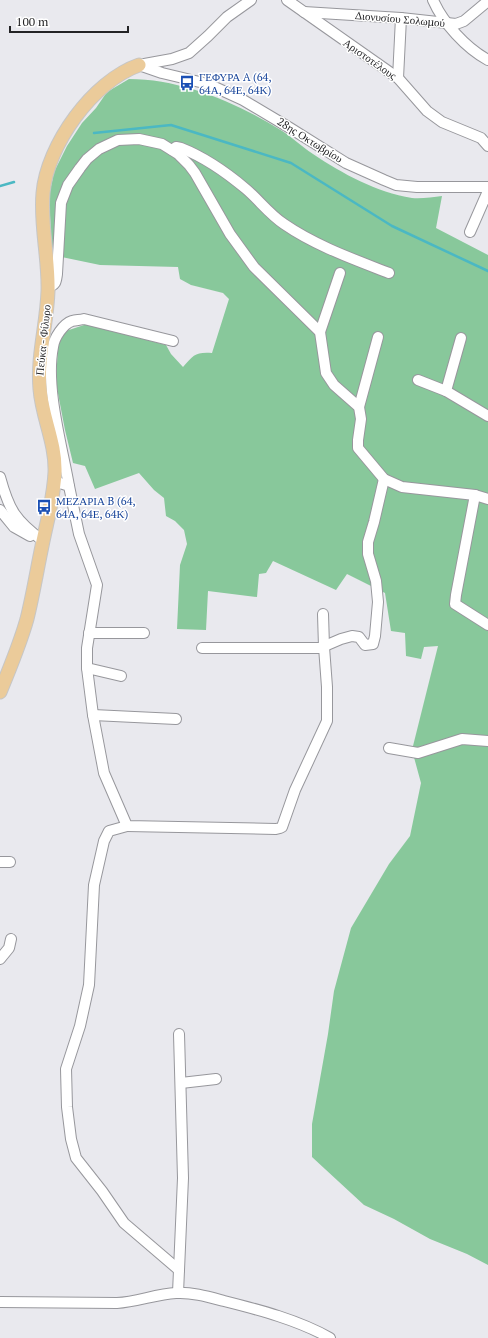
<svg xmlns="http://www.w3.org/2000/svg" width="488" height="1338" viewBox="0 0 488 1338" font-family="'PT Serif',serif">
<style>
.green{fill:#88c89b}
.lines{fill:none;stroke-linecap:round;stroke-linejoin:round}
.stream{stroke:#4bb8c3;stroke-width:2.5}
.minor-casing{stroke:#97979c;stroke-width:12}
.major-casing{stroke:#c6c6c6;stroke-width:15}
.minor{stroke:#fff;stroke-width:10}
.major{stroke:#ebcb9a;stroke-width:13}
.labels{text-anchor:middle;stroke-width:3;stroke-linejoin:round;paint-order:stroke}
.street-label{font-size:11px;fill:#232325;stroke:#fff}
.transit-label{font-size:11px;fill:#164399;stroke:#fff;text-anchor:start}
</style>
<rect width="100%" height="100%" fill="#e9e9ee"/>
<path class="green" d="M129,79C181,79 235,102 279,129C291,136 301,146 313,154C343,174 376,192 412,198C421,199 433,197 442,196L436,228L488,255V1265L467,1254L430,1239L394,1219L364,1205L312,1157V1124L328,1034L334,991L351,928L389,864L410,836L421,783L412,750L438,646L424,647L421,659L406,656L405,633L391,631L385,593L347,574L336,590L273,561L266,573L259,574L257,597L208,591L206,630L177,629L180,565L187,544L184,530L175,521L166,516L164,498L154,490L139,473L95,489L85,466L73,463L65,430L56,383L58,345L62,337L66,331L87,324L166,345L171,354L183,367C194,355 195,352 212,353L229,299L223,293L191,285L180,279L178,267L100,265L52,255L49,196L54,172L67,146L82,123L96,108L107,92Z"/>
<g class="lines">
<g class="stream">
<path d="M94,133L171,125L291,163L392,226L488,271"/>
<path d="M0,186L14,182"/>
</g>
<g class="minor-casing">
<g id="minor">
<path d="M287,0L398,78L427,111L442,122L481,138L488,146"/>
<path d="M433,0C443,23 466,48 488,60"/>
<path d="M304,12L401,18L456,24L464,21L488,1"/>
<path d="M139,65L162,73L208,84L243,100L290,128L346,163L384,180L396,185L417,187H488"/>
<path d="M139,65L172,59L189,53L208,36L227,17L251,0"/>
<path d="M398,78L401,18"/>
<path d="M172,150L176,147L181,148C204,157 227,173 246,189C259,200 269,214 284,224C316,246 353,259 389,273"/>
<path d="M470,232L488,191"/>
<path d="M48,286C56,286 56,281 57,274L61,203L68,185L80,168L87,159L99,149L118,140L139,139L162,144L178,154L189,165L195,173L230,234L254,267L320,332L326,373L334,385L359,407L361,419L358,440V448L384,479L402,487L475,495L488,499"/>
<path d="M320,332L340,273"/>
<path d="M418,380L446,391L488,416"/>
<path d="M446,391L461,338"/>
<path d="M359,407L378,337"/>
<path d="M0,477C9,510 15,520 43,541"/>
<path d="M54,481L69,486L79,534L97,585L87,648V668L93,715L104,773L127,826L276,829L280,828L282,827L295,790L327,721V687L324,647L323,614"/>
<path d="M69,486C62,446 45,387 53,347C54,338 63,324 72,321C76,320 80,320 84,319L173,341"/>
<path d="M475,495L456,595L455,604L488,625"/>
<path d="M0,510L14,527L30,536"/>
<path d="M89,633H144"/>
<path d="M202,648H320L341,639L352,636L359,637L365,645L373,644L375,636L378,602L376,581L368,554V542L374,522L384,479"/>
<path d="M87,668L121,676"/>
<path d="M93,715L176,719"/>
<path d="M389,748L418,753L462,739L488,741"/>
<path d="M127,826L109,831L104,841L94,885L89,985L80,1026L66,1069L67,1107L71,1139L76,1158L102,1191L124,1223L179,1270"/>
<path d="M0,862H10"/>
<path d="M0,959L9,948L11,939"/>
<path d="M181,1083L216,1079"/>
<path d="M178,1293L183,1178L179,1034"/>
<path d="M0,1302L117,1303C137,1302 156,1294 176,1293C192,1292 209,1297 224,1301C260,1310 298,1320 330,1338"/>
</g>
</g>
<g class="major-casing">
<path id="major" d="M0,692C10,668 20,644 27,619C33,595 37,570 42,546C47,521 54,497 55,472C56,443 42,417 40,389C37,356 47,324 48,291C49,258 40,225 43,193C47,145 93,81 139,65"/>
</g>
<use href="#minor" class="minor"/>
<use href="#major" class="major"/>
</g>
<defs>
<g id="bus-bare" transform="scale(1.2)"><path d="M-5-6H5V4H4V6H2V4H-2V6H-4V4H-5ZM-3.5-4V0h7V-4ZM-3.5 1.2v1.5H-2V1.2ZM2 1.2v1.5H3.5V1.2Z" fill="#1a4fb4" stroke="#fff" stroke-width="2.5" paint-order="stroke"/></g>
</defs>
<g fill-rule="evenodd">
<use href="#bus-bare" x="187" y="83"/>
<use href="#bus-bare" x="44" y="507"/>
</g>
<g class="labels">
<g class="street-label">
<text transform="translate(400 19) rotate(5)" y="4">Διονυσίου Σολωμού</text>
<text transform="translate(370 59) rotate(35)" y="4">Αριστοτέλους</text>
<text transform="translate(310 140) rotate(32)" y="4">28ης Οκτωβρίου</text>
<text transform="translate(43 340) rotate(-84)" y="4">Πεύκα - Φίλυρο</text>
</g>
<g class="transit-label">
<text x="199" y="81">ΓΕΦΥΡΑ A (64,<tspan x="199" dy="13">64Α, 64Ε, 64Κ)</tspan></text>
<text x="56" y="505">ΜΕΖΑΡΙΑ B (64,<tspan x="56" dy="13">64Α, 64Ε, 64Κ)</tspan></text>
</g>
</g>
<path d="M10 26v6h118v-6" fill="none" stroke="#232325" stroke-width="2"/>
<text x="16" y="26" font-size="12" fill="#232325" stroke="#ffffff" stroke-width="3" paint-order="stroke">100 m</text>
</svg>
